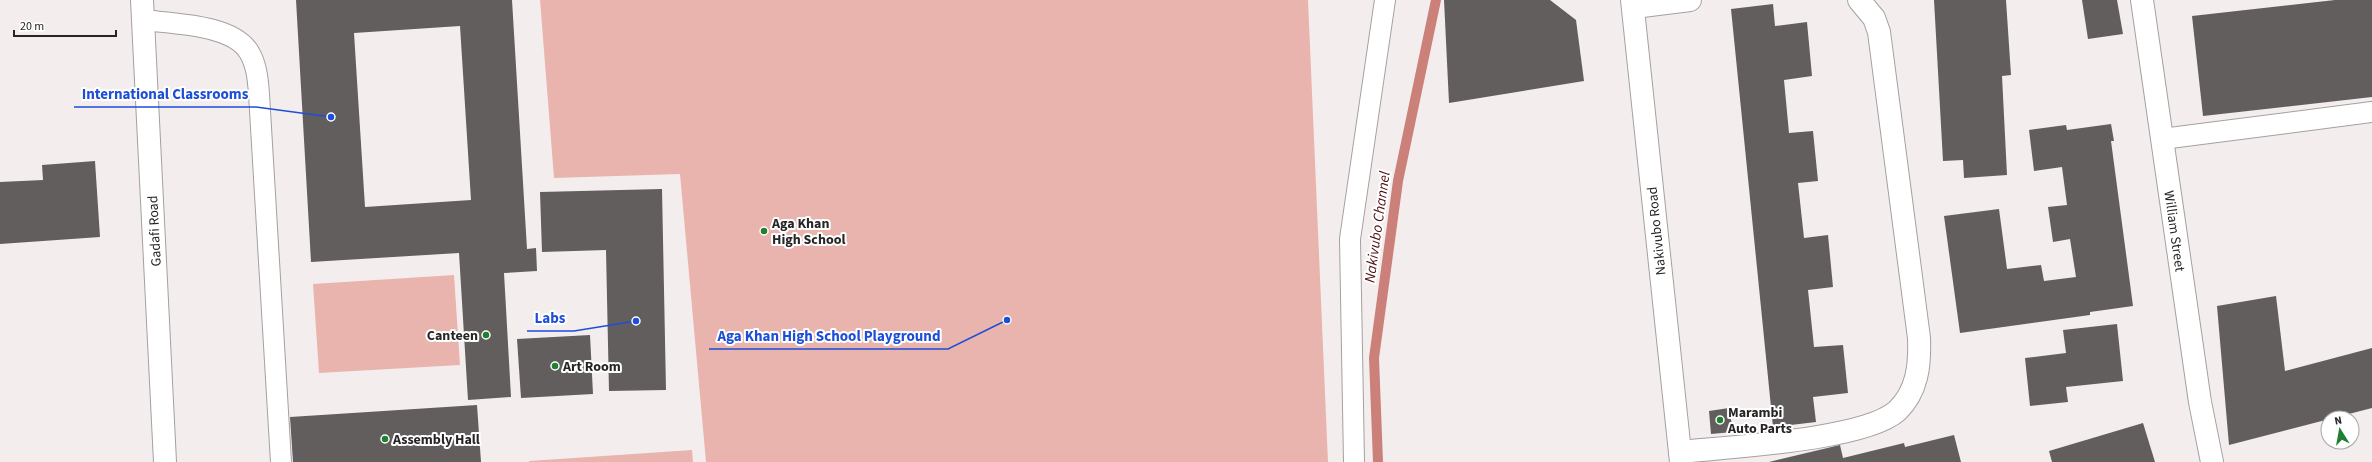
<svg xmlns="http://www.w3.org/2000/svg" width="2372" height="462" viewBox="0 0 2372 462" font-family="'Source Sans 3',sans-serif">
<style>
.green{fill:#eab4ae}
.lines{fill:none;stroke-linecap:round;stroke-linejoin:round}
.stream{stroke:#cb807a;stroke-width:10}
.building{fill:#625e5e;fill-rule:evenodd}
.service-casing{stroke:#a5a0a0;stroke-width:22}
.minor-casing{stroke:#a5a0a0;stroke-width:24}
.tertiary-casing{stroke:#a5a0a0;stroke-width:24}
.service{stroke:#fff;stroke-width:20}
.minor{stroke:#fff;stroke-width:22}
.tertiary{stroke:#fff;stroke-width:22}
.poi-dot{fill:#207f30;stroke:#fff;stroke-width:1.5}
.labels{text-anchor:middle;stroke-width:4;stroke-linejoin:round;paint-order:stroke}
.poi-label{font-size:14px;font-weight:bold;fill:#272525;stroke:#fff;text-anchor:start}
.street-label{font-size:14px;fill:#272525;stroke:#fff}
.water-label{font-size:15px;font-style:italic;fill:#4f0b0d;stroke:#fff}
.leader{fill:none;stroke:#1d4ed8;stroke-width:1.5}
.callout-dot{fill:#1d4ed8;stroke:#fff;stroke-width:1.5}
.callout-label{font-size:15px;text-anchor:middle;font-weight:bold;fill:#1d4ed8;stroke:#fff;stroke-width:4;stroke-linejoin:round;paint-order:stroke}
</style>
<rect width="100%" height="100%" fill="#f3eeed"/>
<g class="green">
<path d="M540,0H1308L1328,462H706L680,174L554,178Z"/>
<path d="M454,275L460,365L319,373L313,284Z"/>
<path d="M692,450L693,462H529V461Z"/>
</g>
<g class="lines">
<path class="stream" d="M1378,462L1374,358L1398,181L1436,0"/>
</g>
<g class="building">
<path d="M296,0H512L527,249L536,248L537,271L504,273L511,397L468,400L459,253L311,262ZM460,26L471,200L365,207L354,33Z"/>
<path d="M1444,0H1550L1576,20L1584,81L1449,103Z"/>
<path d="M1934,0H2006L2011,75L2002,76L2007,175L1964,178L1963,160L1943,161Z"/>
<path d="M2082,0H2117L2123,34L2088,39Z"/>
<path d="M2335,0H2372V97L2203,116L2192,16Z"/>
<path d="M1773,4L1775,26L1807,22L1812,76L1784,80L1789,133L1813,131L1818,181L1798,183L1804,238L1828,235L1833,287L1808,290L1814,347L1843,345L1848,393L1813,397L1816,422L1773,427L1731,9Z"/>
<path d="M2111,124L2114,141H2111L2133,306L2090,312V315L1960,333L1944,216L1999,209L2007,269L2041,265L2044,281L2076,277L2070,239L2053,242L2048,207L2067,205L2062,167L2034,171L2029,130L2066,125L2067,130Z"/>
<path d="M95,161L100,237L0,244V182L43,180L42,165Z"/>
<path d="M662,189L666,390L609,391L606,250L542,252L540,192Z"/>
<path d="M2276,296L2285,371L2372,348V408L2229,445L2217,306Z"/>
<path d="M2117,324L2123,381L2066,387L2068,402L2030,406L2025,358L2066,353L2063,330Z"/>
<path d="M590,335L593,394L521,398L517,339Z"/>
<path d="M477,405L481,462H293L290,417Z"/>
<path d="M1729,408L1733,432L1711,434L1709,411Z"/>
<path d="M2143,423L2155,462H2052L2049,451Z"/>
<path d="M1954,435L1961,462H1769L1840,445L1843,458L1904,443L1905,447Z"/>
</g>
<g class="lines">
<g class="service-casing">
<g id="service">
<path d="M143,20C173,24 232,24 249,52C257,65 258,81 259,94L281,462"/>
<path d="M2162,139L2372,112"/>
<path d="M1354,462L1350,239L1385,0"/>
</g>
</g>
<g class="minor-casing">
<g id="minor">
<path d="M2142,0L2200,402L2212,462"/>
<path d="M1634,7L1690,0"/>
<path d="M1680,452C1728,447 1864,440 1897,411C1918,391 1920,364 1919,338L1879,32L1874,18L1859,0"/>
</g>
</g>
<g class="tertiary-casing">
<g id="tertiary">
<path d="M142,0L165,462"/>
<path d="M1632,0L1681,462"/>
</g>
</g>
<use href="#service" class="service"/>
<use href="#minor" class="minor"/>
<use href="#tertiary" class="tertiary"/>
</g>
<g class="poi-dot">
<circle cx="764" cy="231" r="4"/>
<circle cx="486" cy="335" r="4"/>
<circle cx="555" cy="366" r="4"/>
<circle cx="1720" cy="420" r="4"/>
<circle cx="385" cy="439" r="4"/>
</g>
<g class="labels">
<g class="poi-label">
<text x="772" y="228">Aga Khan<tspan x="772" dy="16">High School</tspan></text>
<text x="478" y="340" text-anchor="end">Canteen</text>
<text x="563" y="371">Art Room</text>
<text x="1728" y="417">Marambi<tspan x="1728" dy="16">Auto Parts</tspan></text>
<text x="393" y="444">Assembly Hall</text>
</g>
<g class="street-label">
<text transform="translate(154 231) rotate(-93)" y="5">Gadafi Road</text>
<text transform="translate(1656 231) rotate(-96)" y="5">Nakivubo Road</text>
<text transform="translate(2175 231) rotate(82)" y="5">William Street</text>
</g>
<g class="water-label">
<text transform="translate(1377 227) rotate(-82)" y="5">Nakivubo Channel</text>
</g>
</g>
<path class="leader" d="M331 117L256 107H74M636 321L574 331H527M1007 320L948 349H709"/>
<g class="callout-dot">
<circle cx="331" cy="117" r="4"/>
<circle cx="636" cy="321" r="4"/>
<circle cx="1007" cy="320" r="4"/>
</g>
<g class="callout-label">
<text x="165" y="99">International Classrooms</text>
<text x="550" y="323">Labs</text>
<text x="829" y="341">Aga Khan High School Playground</text>
</g>
<g transform="translate(2340 430) rotate(349)"><circle r="19" fill="#ffffff" stroke="#a9a8a8"/>
<path d="M0-3L7 15L0 10L-7 15Z" fill="#207f30"/>
<text y="-6" font-size="11" font-weight="bold" text-anchor="middle" fill="#272525">N</text>
</g>
<path d="M14 30v6h102v-6" fill="none" stroke="#272525" stroke-width="2"/>
<text x="20" y="30" font-size="12" fill="#272525" stroke="#ffffff" stroke-width="3" paint-order="stroke">20 m</text>
</svg>
